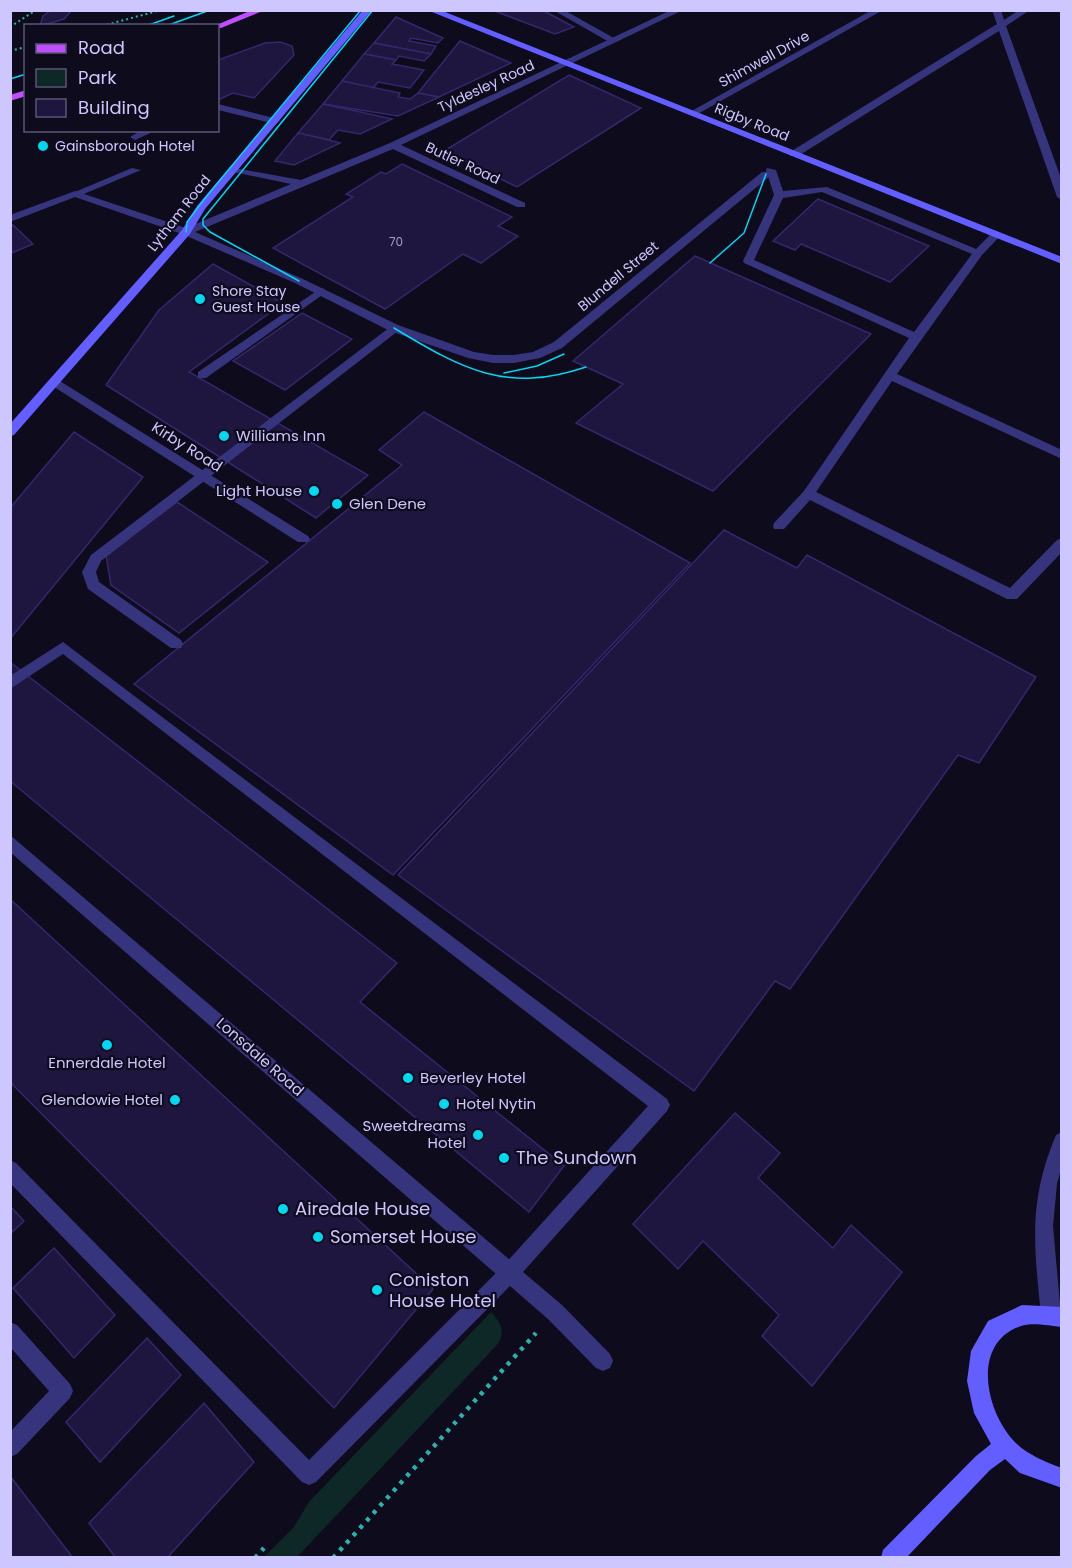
<svg xmlns="http://www.w3.org/2000/svg" width="1072" height="1568" viewBox="0 0 1072 1568" font-family="Poppins,sans-serif">
<style>
.green{fill:#0e2727}
.building{fill:#1f163f;stroke:#35276c;stroke-width:1.5}
.lines{fill:none;stroke-linecap:round;stroke-linejoin:round}
.path-far1{stroke:#28b2ab;stroke-width:2;stroke-dasharray:2 3;stroke-linecap:butt}
.path{stroke:#28b2ab;stroke-width:4.5;stroke-dasharray:4 6;stroke-linecap:butt}
.lane{fill:#37347e;fill-rule:evenodd}
.street{fill:#37347e;fill-rule:evenodd}
.secondary{fill:#635eff;fill-rule:evenodd}
.primary{fill:#be4eff;fill-rule:evenodd}
.tram{stroke:#00d8f2;stroke-width:1.5}
.poi-dot{fill:#00d8f2;stroke:#0e0b1d;stroke-width:2}
.labels{text-anchor:middle;stroke-width:4.5;stroke-linejoin:round;paint-order:stroke}
.number-label{font-size:12px;fill:#a29bcf}
.far-street-label{font-size:14px;fill:#cec7ff;stroke:#0e0b1d}
.far-poi-label{font-size:14px;fill:#cec7ff;stroke:#0e0b1d;text-anchor:start}
.poi-label{font-size:15px;fill:#cec7ff;stroke:#0e0b1d;text-anchor:start}
.street-label{font-size:15px;fill:#cec7ff;stroke:#0e0b1d}
.near-poi-label{font-size:18px;fill:#cec7ff;stroke:#0e0b1d;text-anchor:start}
</style>
<rect width="100%" height="100%" fill="#0e0b1d"/>
<path class="green" d="M491,1312C502,1324 506,1333 496,1346L297,1557H264L294,1527L309,1502Z"/>
<g class="building">
<path d="M72,10L64,19L40,26L43,16L51,10Z"/>
<path d="M492,10H542L574,27L555,34Z"/>
<path d="M396,17L443,38L438,43L411,38L409,41L436,46L431,54L374,43Z"/>
<path d="M460,41L511,63L439,97L418,93Z"/>
<path d="M280,42L292,46L294,55L254,98L233,93L220,99L218,96V60L265,43Z"/>
<path d="M374,43L431,54L424,61L399,56L396,60L364,54Z"/>
<path d="M364,54L396,60L392,64L424,70L410,88L378,82L373,88L342,81Z"/>
<path d="M569,75L641,108L517,187L444,151Z"/>
<path d="M342,81L400,93L398,97L410,99L418,93L439,97L398,116L323,104Z"/>
<path d="M323,104L356,111L392,119L360,134L338,130L329,140L298,133Z"/>
<path d="M298,133L329,140L340,143L294,165L275,161Z"/>
<path d="M402,164L512,217L498,226L518,236L481,263L463,254L385,309L273,248L353,197L346,194L381,172L386,174Z"/>
<path d="M818,199L929,246L890,282L801,244L795,250L773,241Z"/>
<path d="M13,225L33,244L12,253L10,226Z"/>
<path d="M695,256L871,334L713,491L576,423L623,384L573,361Z"/>
<path d="M213,264L283,303L189,372L368,475L316,518L106,385L159,310Z"/>
<path d="M302,313L352,339L285,390L233,361Z"/>
<path d="M424,412L690,563L393,875L134,684L402,465L379,450Z"/>
<path d="M74,432L143,477L10,639V508Z"/>
<path d="M177,502L268,562L179,633L111,585L106,555Z"/>
<path d="M724,530L797,568L807,555L1036,677L979,763L958,755L790,989L775,981L694,1091L398,875Z"/>
<path d="M10,662L397,963L360,1002L564,1166L529,1212L10,781Z"/>
<path d="M10,899L433,1289L334,1408L10,1082Z"/>
<path d="M735,1113L780,1153L758,1178L833,1248L851,1225L902,1272L812,1386L762,1336L779,1315L703,1241L678,1269L633,1224Z"/>
<path d="M10,1206L24,1221L10,1234Z"/>
<path d="M54,1248L115,1315L74,1358L13,1288Z"/>
<path d="M147,1338L181,1375L100,1462L66,1422Z"/>
<path d="M204,1403L254,1462L167,1558H116L89,1523Z"/>
<path d="M10,1476L73,1558H10Z"/>
</g>
<g class="lines">
<g class="path-far1">
<path d="M102,26L161,10"/>
<path d="M10,27L36,10"/>
<path d="M10,51L26,47"/>
</g>
<g class="path">
<path d="M255,1558L264,1548"/>
<path d="M333,1558L536,1333"/>
</g>
<g class="lane">
<path d="M553,10H564L619,41L611,43Z"/>
<path d="M218,104L278,119L280,121L275,124L218,110Z"/>
<path d="M142,130H157L135,140L130,137Z"/>
<path d="M132,168L141,170L79,196L70,194Z"/>
<path d="M767,168L776,170L783,191L827,187L976,249L992,233L1001,235L982,255L897,374L1062,450V459L892,381L816,492L1010,588L1057,540L1062,538V552L1017,599H1007L810,500L784,529H774L773,526L774,523L804,491L909,338L744,263L743,261L774,195L766,170ZM822,192L972,254L914,332L754,260L783,198Z"/>
<path d="M321,288L325,289V293L206,378H198V372Z"/>
<path d="M394,324L400,328L398,331L101,561L96,572L99,582L181,640L183,644L181,648H171L88,589L82,572L91,555Z"/>
<path d="M63,642L667,1099L670,1105L667,1111L523,1272L562,1305L610,1354L613,1361L610,1368L603,1371L596,1368L548,1319L510,1286L316,1482L309,1485L302,1482L10,1183V1160L16,1163L309,1460L503,1266L648,1106L63,654L10,689V676Z"/>
<path d="M10,1322L17,1325L70,1384L73,1391L70,1398L17,1454L10,1457V1432L49,1391L10,1347Z"/>
</g>
<g class="street">
<path d="M671,10H683L401,145L525,203V207H517L393,149L195,232L303,279L398,325L474,352L493,355H514L533,352L554,342L762,172H770V176L562,348L540,358L514,363H493L468,358L390,331L295,283L182,234L75,197L10,222V215L75,191L186,228L291,184L229,171V167L301,180L390,143Z"/>
<path d="M872,10H883L696,115L688,113Z"/>
<path d="M992,10H1001L1004,20L1019,10H1030L1006,26L1062,181V200L1057,197L999,31L798,156H790V152L997,24Z"/>
<path d="M55,378L308,536L310,539L308,542H298L51,385V379Z"/>
<path d="M10,835L517,1266L519,1273L517,1280L510,1282L503,1280L10,852Z"/>
<path d="M1062,1132V1165L1057,1184L1053,1226L1061,1315L1058,1322L1051,1325L1044,1322L1041,1315C1034,1245 1028,1202 1056,1135Z"/>
</g>
<g class="secondary">
<path d="M363,10H372L205,209L190,234L14,435L10,436V424L182,230L197,206Z"/>
<path d="M427,10H440L1062,257V264Z"/>
<path d="M1022,1305L1062,1307V1327C1050,1326 1032,1322 1021,1326C974,1342 984,1402 1008,1434C1021,1452 1041,1460 1062,1468V1488L1020,1473L1005,1459L990,1470L906,1558H881L883,1550L976,1456L991,1444L974,1413L967,1381L971,1351L988,1321Z"/>
</g>
<g class="primary">
<path d="M252,10H265L221,28L214,26Z"/>
<path d="M26,90V96L10,101V95Z"/>
</g>
<g class="tram">
<path d="M146,26L174,16"/>
<path d="M166,26L210,10"/>
<path d="M10,79L26,74"/>
<path d="M186,232L187,222L206,197L361,10"/>
<path d="M710,263L744,233L766,174"/>
<path d="M299,281L210,232L203,225V219L373,10"/>
<path d="M394,328C462,369 506,394 586,367"/>
<path d="M504,373L537,366L564,354"/>
</g>
</g>
<g class="poi-dot">
<circle cx="43" cy="146" r="6"/>
<circle cx="200" cy="299" r="6"/>
<circle cx="224" cy="436" r="6"/>
<circle cx="314" cy="491" r="6"/>
<circle cx="337" cy="504" r="6"/>
<circle cx="107" cy="1045" r="6"/>
<circle cx="408" cy="1078" r="6"/>
<circle cx="175" cy="1100" r="6"/>
<circle cx="444" cy="1104" r="6"/>
<circle cx="478" cy="1135" r="6"/>
<circle cx="504" cy="1158" r="6"/>
<circle cx="283" cy="1209" r="6"/>
<circle cx="318" cy="1237" r="6"/>
<circle cx="377" cy="1290" r="6"/>
</g>
<g class="labels">
<g class="number-label">
<text x="396" y="246">70</text>
</g>
<g class="far-street-label">
<text transform="translate(764 59) rotate(-29)" y="5">Shimwell Drive</text>
<text transform="translate(486 86) rotate(-25)" y="5">Tyldesley Road</text>
<text transform="translate(752 122) rotate(22)" y="5">Rigby Road</text>
<text transform="translate(463 163) rotate(25)" y="5">Butler Road</text>
<text transform="translate(179 213) rotate(-52)" y="5">Lytham Road</text>
<text transform="translate(618 276) rotate(-40)" y="5">Blundell Street</text>
</g>
<g class="far-poi-label">
<text x="55" y="151">Gainsborough Hotel</text>
<text x="212" y="296">Shore Stay<tspan x="212" dy="16">Guest House</tspan></text>
</g>
<g class="poi-label">
<text x="236" y="441">Williams Inn</text>
<text x="302" y="496" text-anchor="end">Light House</text>
<text x="349" y="509">Glen Dene</text>
<text x="107" y="1068" text-anchor="middle">Ennerdale Hotel</text>
<text x="420" y="1083">Beverley Hotel</text>
<text x="163" y="1105" text-anchor="end">Glendowie Hotel</text>
<text x="456" y="1109">Hotel Nytin</text>
<text x="466" y="1131" text-anchor="end">Sweetdreams<tspan x="466" dy="17">Hotel</tspan></text>
</g>
<g class="street-label">
<text transform="translate(187 447) rotate(32)" y="5">Kirby Road</text>
<text transform="translate(260 1057) rotate(41)" y="5">Lonsdale Road</text>
</g>
<g class="near-poi-label">
<text x="516" y="1164">The Sundown</text>
<text x="295" y="1215">Airedale House</text>
<text x="330" y="1243">Somerset House</text>
<text x="389" y="1286">Coniston<tspan x="389" dy="21">House Hotel</tspan></text>
</g>
</g>
<rect width="1072" height="1568" fill="none" stroke="#cec7ff" stroke-width="24"/>
<rect x="24" y="24" width="195" height="108" fill="#0e0b1d" stroke="#5b5677" stroke-width="1.5"/>
<rect x="36" y="44" width="30" height="9" fill="#be4eff" stroke="#5b5677" stroke-width="1.5"/>
<text x="78" y="54" font-size="18" fill="#cec7ff">Road</text>
<rect x="36" y="69" width="30" height="18" fill="#0e2727" stroke="#5b5677" stroke-width="1.5"/>
<text x="78" y="84" font-size="18" fill="#cec7ff">Park</text>
<rect x="36" y="99" width="30" height="18" fill="#1f163f" stroke="#5b5677" stroke-width="1.5"/>
<text x="78" y="114" font-size="18" fill="#cec7ff">Building</text>
</svg>
